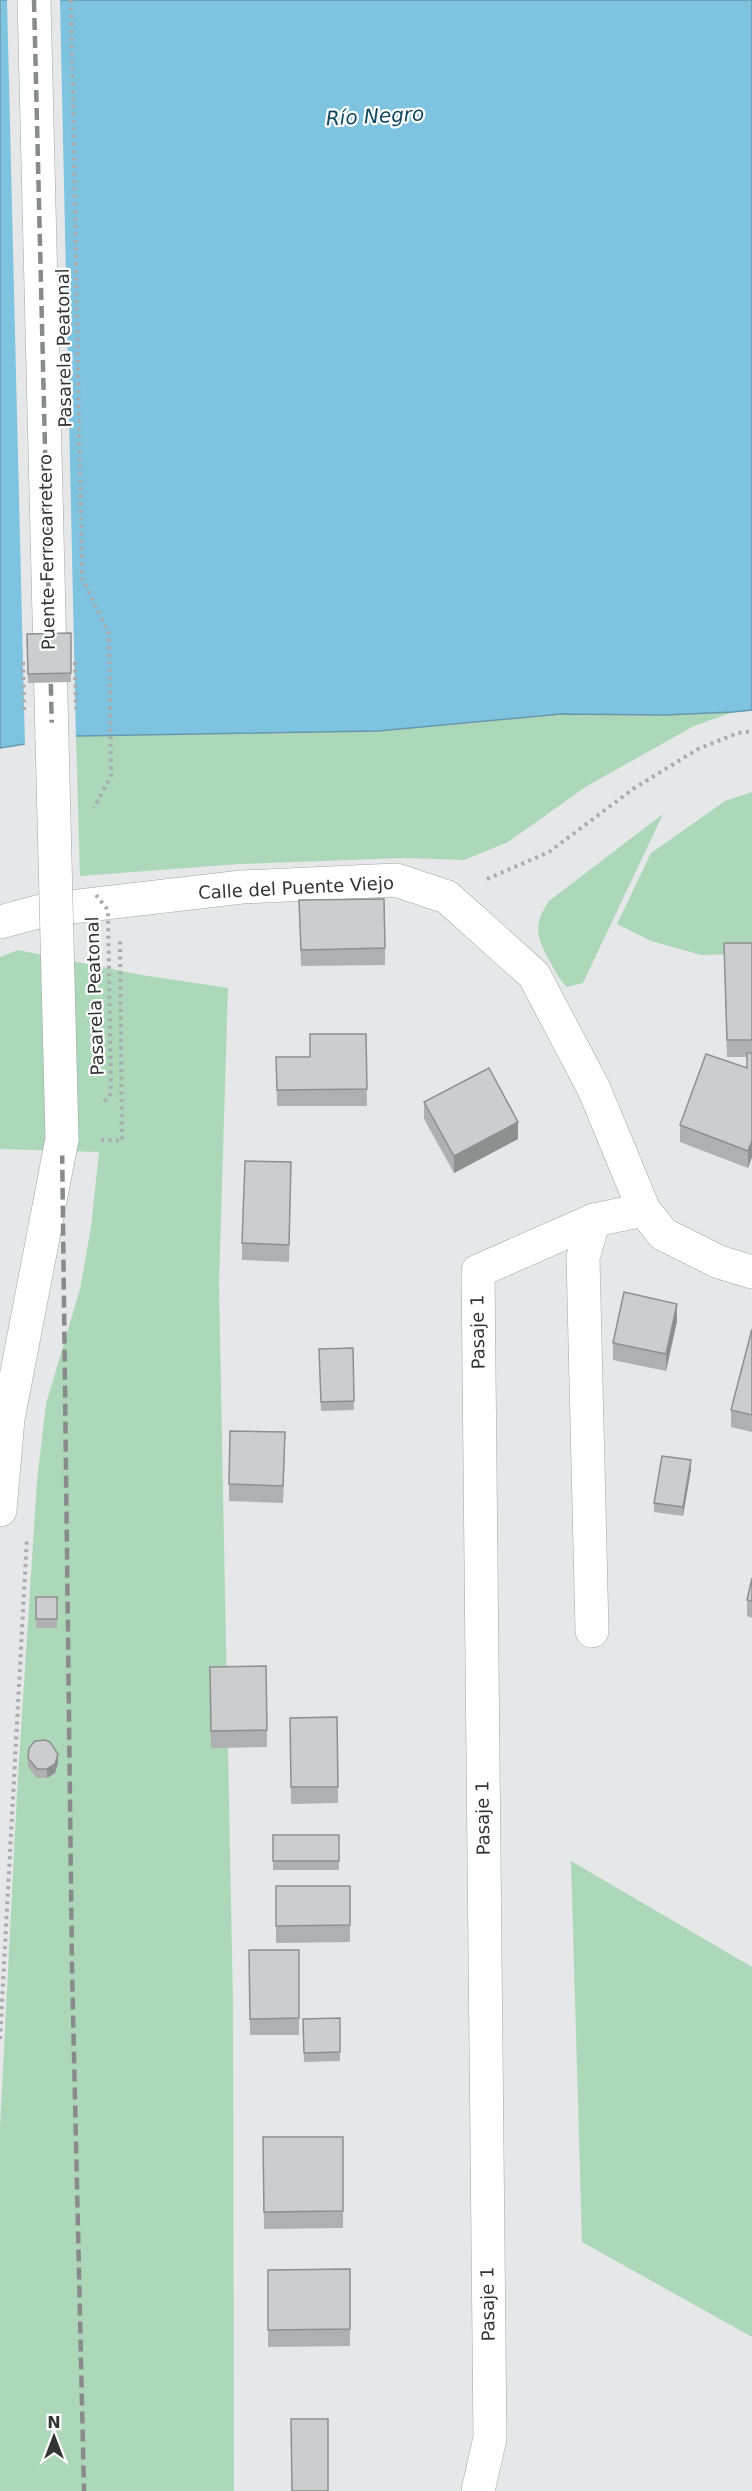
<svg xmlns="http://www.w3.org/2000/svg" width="752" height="2491" viewBox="0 0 752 2491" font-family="'DejaVu Sans',sans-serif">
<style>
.green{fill:#acd8b9}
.water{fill:#7ec3df;stroke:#6898ac;stroke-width:1.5}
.pier{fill:#e5e7e8}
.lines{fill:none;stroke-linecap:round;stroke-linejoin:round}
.minor-casing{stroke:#a3a5a6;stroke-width:34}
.major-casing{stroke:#a3a5a6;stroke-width:34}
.path{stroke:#a9abac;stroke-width:4;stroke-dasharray:3 4.5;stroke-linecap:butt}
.minor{stroke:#fff;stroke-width:33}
.major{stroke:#fff;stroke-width:33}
.rail{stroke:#898a8b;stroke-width:4.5;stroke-dasharray:12 6;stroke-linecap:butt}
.major-bridge-casing{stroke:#a3a5a6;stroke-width:34;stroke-linecap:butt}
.path-bridge{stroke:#a9abac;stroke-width:4;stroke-dasharray:3 4.5;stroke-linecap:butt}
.major-bridge{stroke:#fff;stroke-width:33}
.wall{fill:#afb0b1}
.shaded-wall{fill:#8e9090}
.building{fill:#cbcdce;stroke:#8e9090;stroke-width:1.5}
.labels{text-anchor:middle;stroke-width:4.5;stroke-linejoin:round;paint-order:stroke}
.street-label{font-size:18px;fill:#333434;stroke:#fff}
.water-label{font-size:20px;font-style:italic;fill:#0d495d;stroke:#fff}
</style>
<rect width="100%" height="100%" fill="#e5e7e8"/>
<g class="green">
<path d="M733,712L694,726L587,786L508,842L464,860L403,858L239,864L80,876L76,736L378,731L561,714Z"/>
<path d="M752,792V954L701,955L651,941L617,924L651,853L725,801Z"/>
<path d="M663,814L583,983L567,987C561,982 557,974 553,967C539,941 530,928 549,901Z"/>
<path d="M18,950L142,975L228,988L219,1284L233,2005L234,2491H0V2129L17,1793L37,1481L46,1404L80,1289L91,1227L99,1152L0,1149V957Z"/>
<path d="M571,1861L752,1967V2337L582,2242Z"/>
</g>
<path class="water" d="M0,0H752V710L733,712L664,715L561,714L378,731L76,736L0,748Z"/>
<path class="pier" d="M7,0H60L76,739L25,747Z"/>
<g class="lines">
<g class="minor-casing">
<g id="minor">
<path d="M0,922L45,910L242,887L396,880L447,897L534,975L594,1089L644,1210L663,1234L719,1262L752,1272"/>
<path d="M592,1631L583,1257L594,1220L644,1210"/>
<path d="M478,2491L490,2438L478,1271L594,1220"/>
</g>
</g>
<g class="major-casing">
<g id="major">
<path d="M34,0L52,739"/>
<path d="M0,1510L8,1419L62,1139"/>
</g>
</g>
<g class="path">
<path d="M487,879L549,852L633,789L698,749L738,733L752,731"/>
<path d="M101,1140L122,1141L120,941"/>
<path d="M0,2039L27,1537"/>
</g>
<use href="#minor" class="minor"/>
<use href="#major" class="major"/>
<path class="rail" d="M34,0L62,1139L72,1968L84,2491"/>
<g class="major-bridge-casing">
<path id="major-bridge" d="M52,739L62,1139"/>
</g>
<g class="path-bridge">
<path d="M71,0L82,578L109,634L111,776L94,808"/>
<path d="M23,662L24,711"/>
<path d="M75,662L76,709"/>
<path d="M96,895L108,910L111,1093L102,1105"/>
</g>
<use href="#major-bridge" class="major-bridge"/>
</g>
<g class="wall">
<path d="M71,633V682L28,683L27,634Z"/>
<path d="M299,900L385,948V965L301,966Z"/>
<path d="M724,943H752V1157L748,1168L680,1142V1125L747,1068V1057H727Z"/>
<path d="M366,1034L367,1106H277L276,1057H310Z"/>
<path d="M424,1102L518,1139L454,1173L424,1119Z"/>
<path d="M291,1162L289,1262L242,1260V1243Z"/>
<path d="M677,1321L666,1371L613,1360V1343Z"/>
<path d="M752,1329V1432L731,1427V1410Z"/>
<path d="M353,1348L354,1410L321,1411L319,1349Z"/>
<path d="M285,1449L283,1503L229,1501V1484Z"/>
<path d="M691,1469L683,1516L654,1512V1503Z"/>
<path d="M752,1578V1618L747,1616V1600Z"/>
<rect x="36" y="1597" width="21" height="31"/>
<path d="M266,1666L267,1747L211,1748L210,1667Z"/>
<path d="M337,1717L338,1803L291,1804L290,1718Z"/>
<path d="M28,1758L58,1763L55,1773L47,1778H37L28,1767Z"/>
<rect x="273" y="1835" width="66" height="35"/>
<path d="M276,1886H350V1942L276,1943Z"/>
<path d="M249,1950H299V2035H250Z"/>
<path d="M340,2018V2061L304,2062L303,2019Z"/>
<path d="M263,2137H343V2228L264,2229Z"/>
<path d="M350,2269V2346L268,2347V2270Z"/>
</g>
<g class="shaded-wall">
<path d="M518,1122V1139L454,1173V1156Z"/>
<path d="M752,1141V1157L748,1168V1151Z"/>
<path d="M677,1304V1321L666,1371V1354Z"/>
<path d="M691,1460V1469L683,1516V1507Z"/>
<path d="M58,1754V1763L55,1773L47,1778V1769Z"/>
</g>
<g class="building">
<path d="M71,633V673L28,674L27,634Z"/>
<path d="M384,899L385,948L301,950L299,900Z"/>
<path d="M724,943H752V1040H727Z"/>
<path d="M310,1034H366L367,1089L277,1090L276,1057H310Z"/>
<path d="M747,1053H752V1141L748,1151L680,1125L706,1054L747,1068Z"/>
<path d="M489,1068L518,1122L454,1156L424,1102Z"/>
<path d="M245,1161L291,1162L289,1245L242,1243Z"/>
<path d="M624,1292L677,1304L666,1354L613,1343Z"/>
<path d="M752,1329V1415L731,1410Z"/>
<path d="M353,1348L354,1401L321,1402L319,1349Z"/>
<path d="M230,1431L285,1432L283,1486L229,1484Z"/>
<path d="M662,1456L691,1460L683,1507L654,1503Z"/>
<path d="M752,1578V1601L747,1600Z"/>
<rect x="36" y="1597" width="21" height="22"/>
<path d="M266,1666L267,1730L211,1731L210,1667Z"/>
<path d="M337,1717L338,1787H291L290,1718Z"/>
<path d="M45,1740L50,1742L58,1754L55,1764L47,1769H37L28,1758L29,1748L35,1741Z"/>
<rect x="273" y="1835" width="66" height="26"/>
<path d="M276,1886H350V1925L276,1926Z"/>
<path d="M249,1950H299V2018L250,2019Z"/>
<path d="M340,2018V2052L304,2053L303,2019Z"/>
<path d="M263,2137H343V2211L264,2212Z"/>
<path d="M350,2269V2329L268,2330V2270Z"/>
<path d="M291,2419H328V2491H292Z"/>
</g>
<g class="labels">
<g class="street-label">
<text transform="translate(64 348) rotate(-91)" y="6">Pasarela Peatonal</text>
<text transform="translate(47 552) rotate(-91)" y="6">Puente Ferrocarretero</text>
<text transform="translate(296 888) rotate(-3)" y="6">Calle del Puente Viejo</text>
<text transform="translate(95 996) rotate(-92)" y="6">Pasarela Peatonal</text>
<text transform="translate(478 1332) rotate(-91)" y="6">Pasaje 1</text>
<text transform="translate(483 1818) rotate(-91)" y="6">Pasaje 1</text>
<text transform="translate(488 2304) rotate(-91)" y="6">Pasaje 1</text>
</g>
<g class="water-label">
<text transform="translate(375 116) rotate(-3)" y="7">Río Negro</text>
</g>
</g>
<g transform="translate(54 2437)" stroke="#ffffff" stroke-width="4.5" paint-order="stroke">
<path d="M0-4.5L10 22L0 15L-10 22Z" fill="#333434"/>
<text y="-9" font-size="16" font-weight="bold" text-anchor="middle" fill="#333434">N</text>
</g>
</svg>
